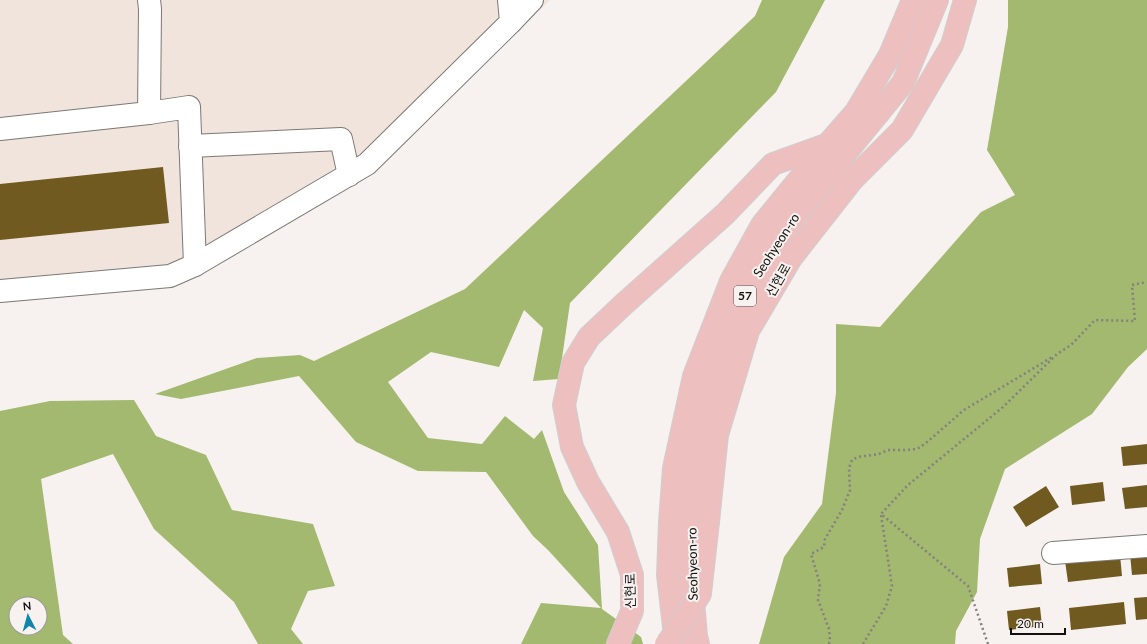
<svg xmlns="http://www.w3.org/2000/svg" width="1147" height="644" viewBox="0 0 1147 644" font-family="Lato,'Noto Sans KR',sans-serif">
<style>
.built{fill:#f1e4dd}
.forest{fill:#a2b96f;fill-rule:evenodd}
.building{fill:#705a1f}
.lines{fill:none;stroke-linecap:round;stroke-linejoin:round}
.minor-casing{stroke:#7c7875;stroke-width:24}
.major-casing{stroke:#d0cfcf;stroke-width:24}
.path{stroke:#84817f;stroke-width:2.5;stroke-dasharray:2 3;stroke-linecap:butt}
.minor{stroke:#fff;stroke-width:22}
.major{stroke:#edbfbf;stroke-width:22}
.major-bridge-casing{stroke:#d0cfcf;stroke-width:24;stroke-linecap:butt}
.major-bridge{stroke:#edbfbf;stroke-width:22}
.labels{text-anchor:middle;stroke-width:4;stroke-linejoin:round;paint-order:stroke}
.shield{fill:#f7f2ef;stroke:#575452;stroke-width:1}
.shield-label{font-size:12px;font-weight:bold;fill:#12100f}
.street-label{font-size:13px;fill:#12100f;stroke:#f7f2ef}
</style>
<rect width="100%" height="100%" fill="#f7f2ef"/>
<path class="built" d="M0,0H550L374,173L191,280L0,299Z"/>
<g class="forest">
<path d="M762,0H825L776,92L570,303L559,379L533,381L543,328L524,310L499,367L431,352L388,382L428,438L482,444L505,416L534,439L542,430L564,492L598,545L602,609L641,637L643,644H521L541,603L601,608L548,550L533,536L486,472L418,471L356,442L299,376L181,399L155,394L257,358L300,355L314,361L465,289L755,16Z"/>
<path d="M1008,0H1147V349L1128,367L1092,414L1005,469L980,539L977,592L956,631L955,644H759L784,557L822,504L836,393V324L880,327L981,212L1015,195L987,150L1008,27Z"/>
<path d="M134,400L156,436L206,455L232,510L313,524L335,586L308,591L291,629L303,644H258L234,602L154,529L113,454L41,479L63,635L73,644H0V411L50,401ZM16,604H40V628H16Z"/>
</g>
<g class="building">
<path d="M163,167L169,223L0,240V184Z"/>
<path d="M1147,444V464L1123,466L1121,447Z"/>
<path d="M1103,482L1105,501L1072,505L1070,486Z"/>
<path d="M1147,485V507L1125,509L1122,488Z"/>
<path d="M1046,486L1059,507L1026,527L1013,507Z"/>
<path d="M1147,552V574L1132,575L1130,554Z"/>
<path d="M1120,555L1122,576L1068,582L1065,561Z"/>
<path d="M1040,564L1042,584L1009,587L1007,568Z"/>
<path d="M1147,597V619L1136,620L1134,598Z"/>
<path d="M1124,602L1126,624L1071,630L1069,608Z"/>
<path d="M1040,607L1042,626L1009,630L1007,611Z"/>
</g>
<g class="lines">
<g class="minor-casing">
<g id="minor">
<path d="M511,22L532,0"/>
<path d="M149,113L150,9L149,0"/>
<path d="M0,129L149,113L189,107L195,265"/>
<path d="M190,146L341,139L349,175"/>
<path d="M0,291L170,276L195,265L367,164L511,22L509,0"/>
<path d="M1053,553L1147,546"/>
</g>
</g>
<g class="major-casing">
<g id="major">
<path d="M708,522L717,435L748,331L791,258L852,180L902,130L952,45L965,0"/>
<path d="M618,644L632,611V575L618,532L588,482L572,447L564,405L573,363L589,337L624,304L725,214L773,164L826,145"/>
<path d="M676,644L668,575L670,522L674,468L694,376L731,281L762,225L828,144L856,112L890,55L913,0"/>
<path d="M698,644L696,636L690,566L692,493L708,391L748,289L773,245L800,209L903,83L937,0"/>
</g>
</g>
<g class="path">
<path d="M829,644L830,640L829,629L818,600L820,584L811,554L824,547L825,539L842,510L850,490L849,468L852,460L858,457L879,454L888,450H906L917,449L926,443L964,410L1054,356"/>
<path d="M863,644L886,606L892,586L881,515"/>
<path d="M988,644L968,586L881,514L908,485L1003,407L1057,354L1071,345L1095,320L1135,321L1132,285L1147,282"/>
</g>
<use href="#minor" class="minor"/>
<use href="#major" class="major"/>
<g class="major-bridge-casing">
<path id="major-bridge" d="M666,644L669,641L700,594L708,522"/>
</g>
<use href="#major-bridge" class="major-bridge"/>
</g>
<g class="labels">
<rect class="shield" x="734" y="286" width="22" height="20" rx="3"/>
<g class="shield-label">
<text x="745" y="300">57</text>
</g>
<g class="street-label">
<text transform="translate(776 245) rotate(-57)" y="5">Seohyeon-ro</text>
<text transform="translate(778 280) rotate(-60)" y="5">신현로</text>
<text transform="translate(692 564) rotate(-91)" y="5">Seohyeon-ro</text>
<text transform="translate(630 591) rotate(-91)" y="5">신현로</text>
</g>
</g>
<g transform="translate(28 616) rotate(354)"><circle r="19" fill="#f7f2ef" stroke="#9b9895"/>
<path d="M0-3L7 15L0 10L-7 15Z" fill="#1185ab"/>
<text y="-6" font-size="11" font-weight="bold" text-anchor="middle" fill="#12100f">N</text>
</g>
<path d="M1011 628v6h54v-6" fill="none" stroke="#12100f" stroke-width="2"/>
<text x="1017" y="628" font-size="12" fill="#12100f" stroke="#f7f2ef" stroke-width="3" paint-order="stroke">20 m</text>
</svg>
